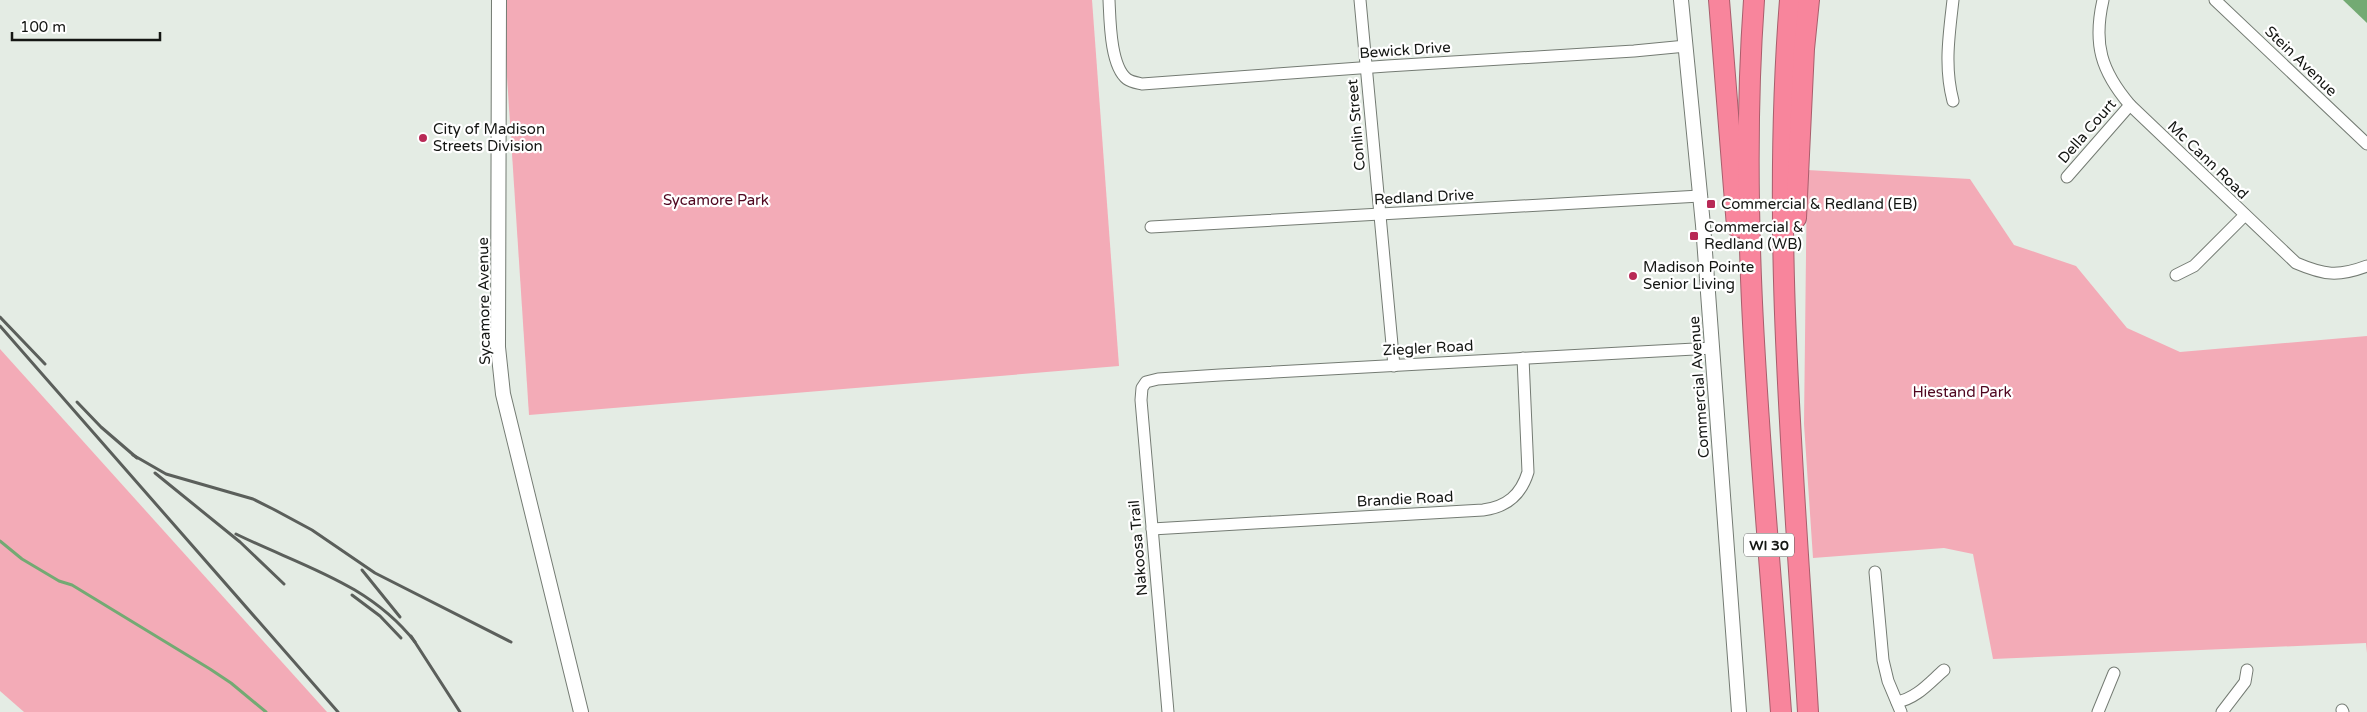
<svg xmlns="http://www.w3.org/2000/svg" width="2367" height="712" viewBox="0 0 2367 712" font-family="'Varela Round',sans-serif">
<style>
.green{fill:#f3abb7}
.water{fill:#73aa73}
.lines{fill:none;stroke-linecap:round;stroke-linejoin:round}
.stream{stroke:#73aa73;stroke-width:3}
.minor-casing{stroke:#747b73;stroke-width:13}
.tertiary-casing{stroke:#747b73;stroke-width:16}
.motorway-casing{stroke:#a85e6c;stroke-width:22}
.minor{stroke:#fff;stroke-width:11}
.tertiary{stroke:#fff;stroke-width:14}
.motorway{stroke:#f8859c;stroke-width:20}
.rail{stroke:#5b5f5b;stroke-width:3}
.poi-dot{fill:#b82956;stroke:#fff;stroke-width:2}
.labels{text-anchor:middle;stroke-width:4.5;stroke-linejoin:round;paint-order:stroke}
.shield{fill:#fff;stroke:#5a5c5a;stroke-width:1}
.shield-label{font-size:14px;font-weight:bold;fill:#141613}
.street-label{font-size:15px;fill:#141613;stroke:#fff}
.poi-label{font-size:15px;fill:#141613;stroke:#fff;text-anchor:start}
.park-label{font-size:15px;fill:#500720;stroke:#fff}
</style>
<rect width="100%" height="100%" fill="#e4ece4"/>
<g class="green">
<path d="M502,0H1092L1119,366L529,415Z"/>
<path d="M1807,170L1970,179L2014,245L2076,266L2127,328L2180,352L2367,336V653L2366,643L1993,659L1973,554L1944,548L1813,558L1804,424Z"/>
<path d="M0,349L327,712H24L0,691Z"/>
</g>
<path class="water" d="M2343,0H2367V23Z"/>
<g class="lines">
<path class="stream" d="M0,541L22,559L59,581L72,585L210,669L231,683L266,712"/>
<g class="minor-casing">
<g id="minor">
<path d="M1109,0C1110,19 1110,66 1127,79C1131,82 1138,83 1142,84L1387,66L1634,51L1686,46"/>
<path d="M1360,0L1394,366"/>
<path d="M2103,0C2093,44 2101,71 2130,105L2296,263C2324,275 2338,277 2367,266"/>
<path d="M2215,0L2367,144"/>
<path d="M1953,101C1944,67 1949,35 1953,0"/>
<path d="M2067,177L2130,105"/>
<path d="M1151,227L1700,196"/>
<path d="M2176,275L2194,266L2245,215"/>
<path d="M1152,529L1483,510C1507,507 1521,495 1528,472L1523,358"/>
<path d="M1875,572L1883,660L1888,681L1901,712"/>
<path d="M1897,702C1917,698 1929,683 1944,670"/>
<path d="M2342,710L2343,712"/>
<path d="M1168,712L1141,400L1142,388L1146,382L1158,379L1220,375L1713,348"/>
<path d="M2098,712L2114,673"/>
<path d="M2222,712L2245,682L2247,670"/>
</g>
</g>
<g class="tertiary-casing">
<g id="tertiary">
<path d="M499,0L498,347L503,394L581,712"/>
<path d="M1681,0L1703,225L1739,712"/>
</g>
</g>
<g class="motorway-casing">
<g id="motorway">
<path d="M1719,0L1737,227"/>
<path d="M1754,0C1737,237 1764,476 1781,712"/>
<path d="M1790,0C1771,237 1794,475 1808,712"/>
<path d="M1796,218L1804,49L1809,0"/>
</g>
</g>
<use href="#minor" class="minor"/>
<use href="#tertiary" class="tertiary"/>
<use href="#motorway" class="motorway"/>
<g class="rail">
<path d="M0,317L45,364"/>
<path d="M0,326L338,712"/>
<path d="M77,402L101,427L137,458"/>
<path d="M133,455L166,474L253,499L273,509L312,530L375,573L511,642"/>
<path d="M155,473L240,542L284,584"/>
<path d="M236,534C301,566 369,583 415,642"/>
<path d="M362,570L400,617"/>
<path d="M352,595L380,616L401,638"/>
<path d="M411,636L460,712"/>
</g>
</g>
<g class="poi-dot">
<circle cx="423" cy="138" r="5"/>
<rect x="1706" y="199" width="10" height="10" rx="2.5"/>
<rect x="1689" y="231" width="10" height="10" rx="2.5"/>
<circle cx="1633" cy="276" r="5"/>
</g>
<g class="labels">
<rect class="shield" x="1744" y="533.5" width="50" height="23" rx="4"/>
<g class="shield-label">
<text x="1769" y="550">WI 30</text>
</g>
<g class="street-label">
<text transform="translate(1405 50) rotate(-4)" y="5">Bewick Drive</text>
<text transform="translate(2301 61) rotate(44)" y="5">Stein Avenue</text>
<text transform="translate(1356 125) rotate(-95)" y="5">Conlin Street</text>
<text transform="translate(2087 131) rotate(-49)" y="5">Della Court</text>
<text transform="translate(2208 160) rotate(44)" y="5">Mc Cann Road</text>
<text transform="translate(1424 197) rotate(-3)" y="5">Redland Drive</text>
<text transform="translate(484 301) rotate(-91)" y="5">Sycamore Avenue</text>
<text transform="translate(1428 348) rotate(-3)" y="5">Ziegler Road</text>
<text transform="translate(1699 387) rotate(-94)" y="5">Commercial Avenue</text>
<text transform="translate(1405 499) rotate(-3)" y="5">Brandie Road</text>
<text transform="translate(1138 548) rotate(-95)" y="5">Nakoosa Trail</text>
</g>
<g class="poi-label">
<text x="433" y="134">City of Madison<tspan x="433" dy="17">Streets Division</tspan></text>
<text x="1721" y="209">Commercial &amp; Redland (EB)</text>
<text x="1704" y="232">Commercial &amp;<tspan x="1704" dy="17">Redland (WB)</tspan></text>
<text x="1643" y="272">Madison Pointe<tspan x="1643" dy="17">Senior Living</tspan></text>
</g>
<g class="park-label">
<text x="716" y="205">Sycamore Park</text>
<text x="1962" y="397">Hiestand Park</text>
</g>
</g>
<path d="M12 32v8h148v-8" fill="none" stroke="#141613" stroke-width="2.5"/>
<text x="20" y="32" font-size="15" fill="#141613" stroke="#ffffff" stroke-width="4" paint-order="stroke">100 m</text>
</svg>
